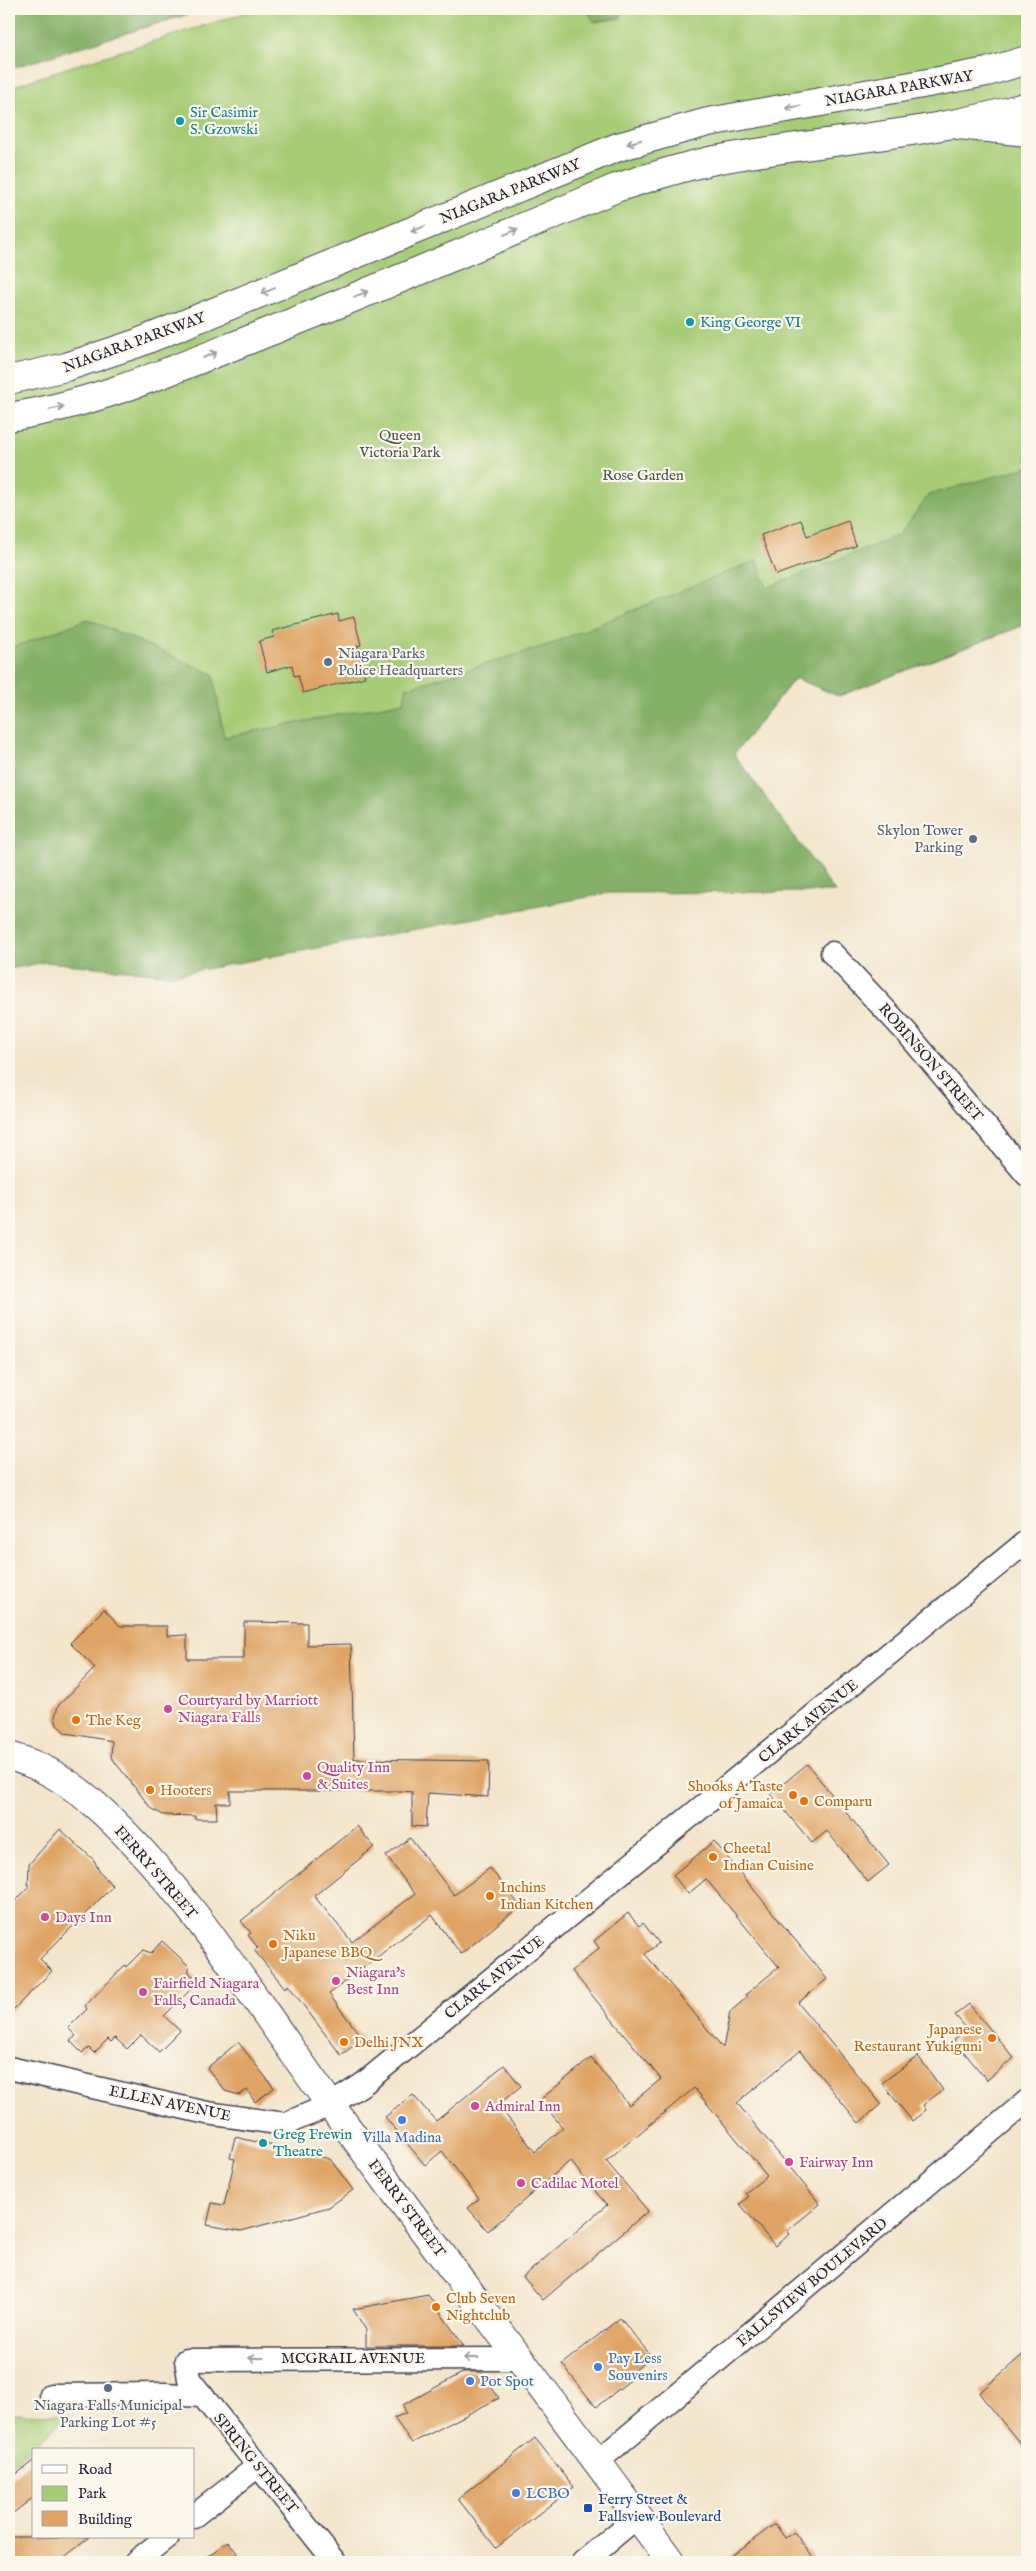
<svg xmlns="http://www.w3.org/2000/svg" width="1036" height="2571" viewBox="0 0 1036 2571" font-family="'IM FELL English',serif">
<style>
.green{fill:#a6cc76;stroke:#647758}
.forest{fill:#84b067;stroke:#536951}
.building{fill:#dfa465}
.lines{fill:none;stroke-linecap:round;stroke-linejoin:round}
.minor-casing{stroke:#413f51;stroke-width:25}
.tertiary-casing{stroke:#413f51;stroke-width:30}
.secondary-casing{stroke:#413f51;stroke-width:30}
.minor{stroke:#fff;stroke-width:22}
.tertiary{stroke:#fff;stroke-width:28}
.secondary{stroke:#fff;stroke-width:28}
.oneway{stroke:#9c9ca7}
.culture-dot{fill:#0f9aa8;stroke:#fbf7ec;stroke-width:2}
.service-dot{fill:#5c6f8a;stroke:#fbf7ec;stroke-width:2}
.hotel-dot{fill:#d1479c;stroke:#fbf7ec;stroke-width:2}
.food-dot{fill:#e8710a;stroke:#fbf7ec;stroke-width:2}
.shop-dot{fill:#3f7fe0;stroke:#fbf7ec;stroke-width:2}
.transit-dot{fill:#1a4fb4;stroke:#fbf7ec;stroke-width:2}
.labels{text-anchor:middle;stroke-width:4.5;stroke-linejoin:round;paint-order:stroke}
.street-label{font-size:15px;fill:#22223b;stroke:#fbf7ec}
.culture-label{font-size:15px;fill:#0d838f;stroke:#fbf7ec;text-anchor:start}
.park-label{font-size:15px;fill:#4a554d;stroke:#fbf7ec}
.service-label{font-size:15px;fill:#4e5e75;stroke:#fbf7ec;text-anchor:start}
.hotel-label{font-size:15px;fill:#b23c85;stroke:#fbf7ec;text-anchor:start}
.food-label{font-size:15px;fill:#c56008;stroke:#fbf7ec;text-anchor:start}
.shop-label{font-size:15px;fill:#366cbe;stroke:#fbf7ec;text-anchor:start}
.transit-label{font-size:15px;fill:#164399;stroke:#fbf7ec;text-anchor:start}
</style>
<rect width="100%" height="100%" fill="#fbf7ec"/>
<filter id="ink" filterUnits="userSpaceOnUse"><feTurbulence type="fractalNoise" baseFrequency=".02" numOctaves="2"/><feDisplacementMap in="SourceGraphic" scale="10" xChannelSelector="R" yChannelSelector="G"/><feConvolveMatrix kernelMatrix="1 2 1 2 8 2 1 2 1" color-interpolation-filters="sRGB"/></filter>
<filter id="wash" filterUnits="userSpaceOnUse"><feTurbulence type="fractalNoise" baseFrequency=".0096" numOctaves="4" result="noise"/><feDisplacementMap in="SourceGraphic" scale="20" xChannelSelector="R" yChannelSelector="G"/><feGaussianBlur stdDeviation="1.12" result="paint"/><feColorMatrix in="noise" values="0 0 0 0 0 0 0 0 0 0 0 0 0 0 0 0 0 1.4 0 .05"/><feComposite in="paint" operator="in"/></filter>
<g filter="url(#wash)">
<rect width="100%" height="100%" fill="#f3e5cb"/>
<g class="green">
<path d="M258,9H586L595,22L621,18L620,9H1027V624L839,696L795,678L734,754L9,877V88L63,69Z"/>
<path d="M9,2414L70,2415L9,2466Z"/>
</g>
<g class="forest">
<path d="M9,9H205L9,69Z"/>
<path d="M586,9H620L621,18L594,21Z"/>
<path d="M1027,467V624L839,696L795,678L734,754L835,892L609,893L174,975L46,962L9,969V649L88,619L213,674L224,737L404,702L406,688L548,645L757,560L767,588L899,535L929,495Z"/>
</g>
<g id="blocks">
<g class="building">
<path d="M801,520L807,536L848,521L856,546L776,575L761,535Z"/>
<path d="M338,614L339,621L354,617L361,645L357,646L365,677L303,693L298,675L294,676L292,665L267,672L259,641L274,637L272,631Z"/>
<path d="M104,1609L120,1626H167V1636L187,1635V1659H244V1622L307,1623V1645L351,1644L354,1759L489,1761L488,1797L428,1793L426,1827L412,1826V1792L401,1791H230V1803H216L217,1819H195V1816L163,1815L151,1808L111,1757L112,1741L66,1733L57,1725L55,1717L58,1706L95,1668L70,1643Z"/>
<path d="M807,1764L889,1865L868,1882L827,1831L812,1843L771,1794Z"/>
<path d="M357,1826L374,1847L314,1896L352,1942L415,1894L386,1856L410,1838L454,1895L490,1868L520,1906L461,1954L432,1915L329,1994L363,2039L341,2055L288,1985L285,1988L254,1950L258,1948L248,1935L251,1933L241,1921Z"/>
<path d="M60,1829L94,1860L100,1873L113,1886L40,1959L52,1971L9,2014V1907L28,1888L29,1864Z"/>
<path d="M714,1841L827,1979L798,2003L881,2104L859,2123L800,2051L737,2103L820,2204L787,2231L790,2234L775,2246L740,2204L748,2197L745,2193L767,2176L694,2088L606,2161L648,2211L543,2300L523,2277L607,2205L570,2161L488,2231L468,2208L479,2199L442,2151L425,2165L385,2117L413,2095L436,2121L504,2065L521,2086L498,2105L535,2152L563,2128L540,2100L591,2058L629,2105L661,2079L572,1971L599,1948L594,1941L628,1913L639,1926L643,1923L659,1943L645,1954L723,2048L730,2012L747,1997L745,1995L779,1967L706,1879L688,1894L673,1875Z"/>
<path d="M162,1941L189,1966V1973L199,1981L164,2016L180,2031L159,2052L141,2035L127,2049L115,2038L111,2042L108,2039L94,2053L89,2048L82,2053L70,2041L76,2036L68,2028L87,2009L85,2006L125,1965L126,1967L143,1950L151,1953Z"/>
<path d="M969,2004L1014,2058L987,2080L954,2040L967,2029L955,2015Z"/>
<path d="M238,2042L274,2088L255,2102L247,2090L239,2095L225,2091L207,2068Z"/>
<path d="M918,2056L943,2090L923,2105L926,2110L912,2121L882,2083Z"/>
<path d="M235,2137L330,2159L353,2190L329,2207L241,2231L207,2225L212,2203L224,2205L235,2159L230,2158Z"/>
<path d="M428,2295L464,2346H366V2330L353,2309Z"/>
<path d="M620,2318L652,2357L630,2374L633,2378L596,2407L562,2364Z"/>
<path d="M1027,2351V2452L979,2393Z"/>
<path d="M464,2372H481L499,2398L412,2443L394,2418L406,2413L403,2405Z"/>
<path d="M535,2438L574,2487L496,2548L458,2499Z"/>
<path d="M34,2460V2497L9,2516V2480Z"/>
<path d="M775,2524L785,2538L794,2532L816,2562H723Z"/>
<path d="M9,2537H90L58,2562H9Z"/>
<path d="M228,2541L244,2562H200Z"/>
</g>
</g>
</g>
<g filter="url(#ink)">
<use href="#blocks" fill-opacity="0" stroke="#413f51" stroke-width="1"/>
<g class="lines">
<g class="minor-casing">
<g id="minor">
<path d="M832,953L907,1033L1027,1175"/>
<path d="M9,2068L207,2113L285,2124L330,2105L363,2084L1027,1541"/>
<path d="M51,2395L164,2394L203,2396"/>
<path d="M597,2462L1027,2101"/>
<path d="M194,2516L258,2466"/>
<path d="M135,2562L167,2537"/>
<path d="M335,2562L189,2379L186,2360L519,2359"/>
<path d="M583,2562L637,2517"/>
</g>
</g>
<g class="tertiary-casing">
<path id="tertiary" d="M958,125L1027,132"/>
</g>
<g class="secondary-casing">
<g id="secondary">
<path d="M9,380L66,367L138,343L618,147L708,122L928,83L987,72L1027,60"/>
<path d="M9,417C95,404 175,369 256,337C377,289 496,239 616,188C647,178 678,168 710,161C815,140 924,137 1027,106"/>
<path d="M9,1756C46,1766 75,1786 103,1812C193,1896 257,2005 330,2104C442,2258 559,2408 671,2562"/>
</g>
</g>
<use href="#minor" class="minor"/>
<use href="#tertiary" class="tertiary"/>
<use href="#secondary" class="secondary"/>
</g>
<defs><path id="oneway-shaft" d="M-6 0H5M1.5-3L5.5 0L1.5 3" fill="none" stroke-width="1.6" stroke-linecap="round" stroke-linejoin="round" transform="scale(1.25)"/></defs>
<g class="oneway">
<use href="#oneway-shaft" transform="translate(793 107) rotate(170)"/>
<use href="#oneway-shaft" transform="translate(634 142) rotate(163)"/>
<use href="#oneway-shaft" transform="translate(418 229) rotate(158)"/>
<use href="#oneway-shaft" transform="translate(511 232) rotate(-23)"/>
<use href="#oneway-shaft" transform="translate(268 291) rotate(158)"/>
<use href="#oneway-shaft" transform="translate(361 294) rotate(-22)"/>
<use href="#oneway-shaft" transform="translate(210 355) rotate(-22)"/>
<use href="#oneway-shaft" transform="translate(57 408) rotate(-12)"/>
<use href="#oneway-shaft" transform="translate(256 2358) rotate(180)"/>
<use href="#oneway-shaft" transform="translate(471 2358) rotate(180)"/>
</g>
</g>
<g class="culture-dot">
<circle cx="180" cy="121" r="5"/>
<circle cx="690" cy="322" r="5"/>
<circle cx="263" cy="2143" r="5"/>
</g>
<g class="service-dot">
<circle cx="328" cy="662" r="5"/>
<circle cx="973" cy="839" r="5"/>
<circle cx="108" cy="2388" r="5"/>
</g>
<g class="hotel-dot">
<circle cx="168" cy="1709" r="5"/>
<circle cx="307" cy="1776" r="5"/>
<circle cx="45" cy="1917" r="5"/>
<circle cx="336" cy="1981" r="5"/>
<circle cx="143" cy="1992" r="5"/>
<circle cx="475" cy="2106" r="5"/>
<circle cx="789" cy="2162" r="5"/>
<circle cx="521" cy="2183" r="5"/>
</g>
<g class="food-dot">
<circle cx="76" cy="1720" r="5"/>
<circle cx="150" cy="1790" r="5"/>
<circle cx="793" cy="1795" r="5"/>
<circle cx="804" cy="1801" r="5"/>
<circle cx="713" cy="1857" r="5"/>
<circle cx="490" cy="1896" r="5"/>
<circle cx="273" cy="1944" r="5"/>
<circle cx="992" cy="2038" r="5"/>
<circle cx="344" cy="2042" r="5"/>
<circle cx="436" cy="2307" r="5"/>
</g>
<g class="shop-dot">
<circle cx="402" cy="2120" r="5"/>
<circle cx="598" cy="2367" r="5"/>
<circle cx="470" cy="2381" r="5"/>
<circle cx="516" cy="2493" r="5"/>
</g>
<rect class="transit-dot" x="583" y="2503" width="10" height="10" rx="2.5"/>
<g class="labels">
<g class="street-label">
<text transform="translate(899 88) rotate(-10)" y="5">NIAGARA PARKWAY</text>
<text transform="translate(510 191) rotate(-22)" y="5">NIAGARA PARKWAY</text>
<text transform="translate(134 342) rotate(-20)" y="5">NIAGARA PARKWAY</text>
<text transform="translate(931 1062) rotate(49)" y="5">ROBINSON STREET</text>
<text transform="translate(808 1721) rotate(-39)" y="5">CLARK AVENUE</text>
<text transform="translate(156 1872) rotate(49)" y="5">FERRY STREET</text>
<text transform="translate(494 1977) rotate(-39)" y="5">CLARK AVENUE</text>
<text transform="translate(170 2103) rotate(12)" y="5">ELLEN AVENUE</text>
<text transform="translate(407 2208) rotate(53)" y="5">FERRY STREET</text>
<text transform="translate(812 2282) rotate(-40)" y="5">FALLSVIEW BOULEVARD</text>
<text x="353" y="2363">MCGRAIL AVENUE</text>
<text transform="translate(256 2463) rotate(51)" y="5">SPRING STREET</text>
</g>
<g class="culture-label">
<text x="190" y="117">Sir Casimir<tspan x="190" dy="17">S. Gzowski</tspan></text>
<text x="700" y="327">King George VI</text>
<text x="273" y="2139">Greg Frewin<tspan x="273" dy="17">Theatre</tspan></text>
</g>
<g class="park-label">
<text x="400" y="440">Queen<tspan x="400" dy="17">Victoria Park</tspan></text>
<text x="643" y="480">Rose Garden</text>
</g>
<g class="service-label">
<text x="338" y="658">Niagara Parks<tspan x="338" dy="17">Police Headquarters</tspan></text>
<text x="963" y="835" text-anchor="end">Skylon Tower<tspan x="963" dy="17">Parking</tspan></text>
<text x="108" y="2410" text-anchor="middle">Niagara Falls Municipal<tspan x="108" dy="17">Parking Lot #5</tspan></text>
</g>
<g class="hotel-label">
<text x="178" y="1705">Courtyard by Marriott<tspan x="178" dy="17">Niagara Falls</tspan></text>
<text x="317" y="1772">Quality Inn<tspan x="317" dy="17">&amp; Suites</tspan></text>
<text x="55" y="1922">Days Inn</text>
<text x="346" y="1977">Niagara's<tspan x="346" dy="17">Best Inn</tspan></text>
<text x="153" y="1988">Fairfield Niagara<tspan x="153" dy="17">Falls, Canada</tspan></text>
<text x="485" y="2111">Admiral Inn</text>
<text x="799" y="2167">Fairway Inn</text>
<text x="531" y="2188">Cadilac Motel</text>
</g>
<g class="food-label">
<text x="86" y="1725">The Keg</text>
<text x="783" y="1791" text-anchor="end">Shooks A Taste<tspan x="783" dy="17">of Jamaica</tspan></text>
<text x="160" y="1795">Hooters</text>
<text x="814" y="1806">Comparu</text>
<text x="723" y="1853">Cheetal<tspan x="723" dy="17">Indian Cuisine</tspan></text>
<text x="500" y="1892">Inchins<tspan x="500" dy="17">Indian Kitchen</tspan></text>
<text x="283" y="1940">Niku<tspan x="283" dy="17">Japanese BBQ</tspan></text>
<text x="982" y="2034" text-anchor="end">Japanese<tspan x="982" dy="17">Restaurant Yukiguni</tspan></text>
<text x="354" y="2047">Delhi JNX</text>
<text x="446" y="2303">Club Seven<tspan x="446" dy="17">Nightclub</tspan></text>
</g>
<g class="shop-label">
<text x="402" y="2142" text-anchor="middle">Villa Madina</text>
<text x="608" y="2363">Pay Less<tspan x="608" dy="17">Souvenirs</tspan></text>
<text x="480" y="2386">Pot Spot</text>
<text x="526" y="2498">LCBO</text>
</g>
<g class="transit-label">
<text x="598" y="2504">Ferry Street &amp;<tspan x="598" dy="17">Fallsview Boulevard</tspan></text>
</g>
</g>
<rect width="1036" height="2571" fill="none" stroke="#fbf7ec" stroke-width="30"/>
<rect x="32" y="2448" width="162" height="90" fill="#fbf7ec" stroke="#a4a2a5"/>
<rect x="42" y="2465" width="25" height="8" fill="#ffffff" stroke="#a4a2a5"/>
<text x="78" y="2474" font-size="15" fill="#22223b">Road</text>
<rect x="42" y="2486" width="25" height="15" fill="#a6cc76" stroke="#a4a2a5"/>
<text x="78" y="2498" font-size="15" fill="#22223b">Park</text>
<rect x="42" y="2511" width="25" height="15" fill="#dfa465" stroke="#a4a2a5"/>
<text x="78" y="2524" font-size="15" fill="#22223b">Building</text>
</svg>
